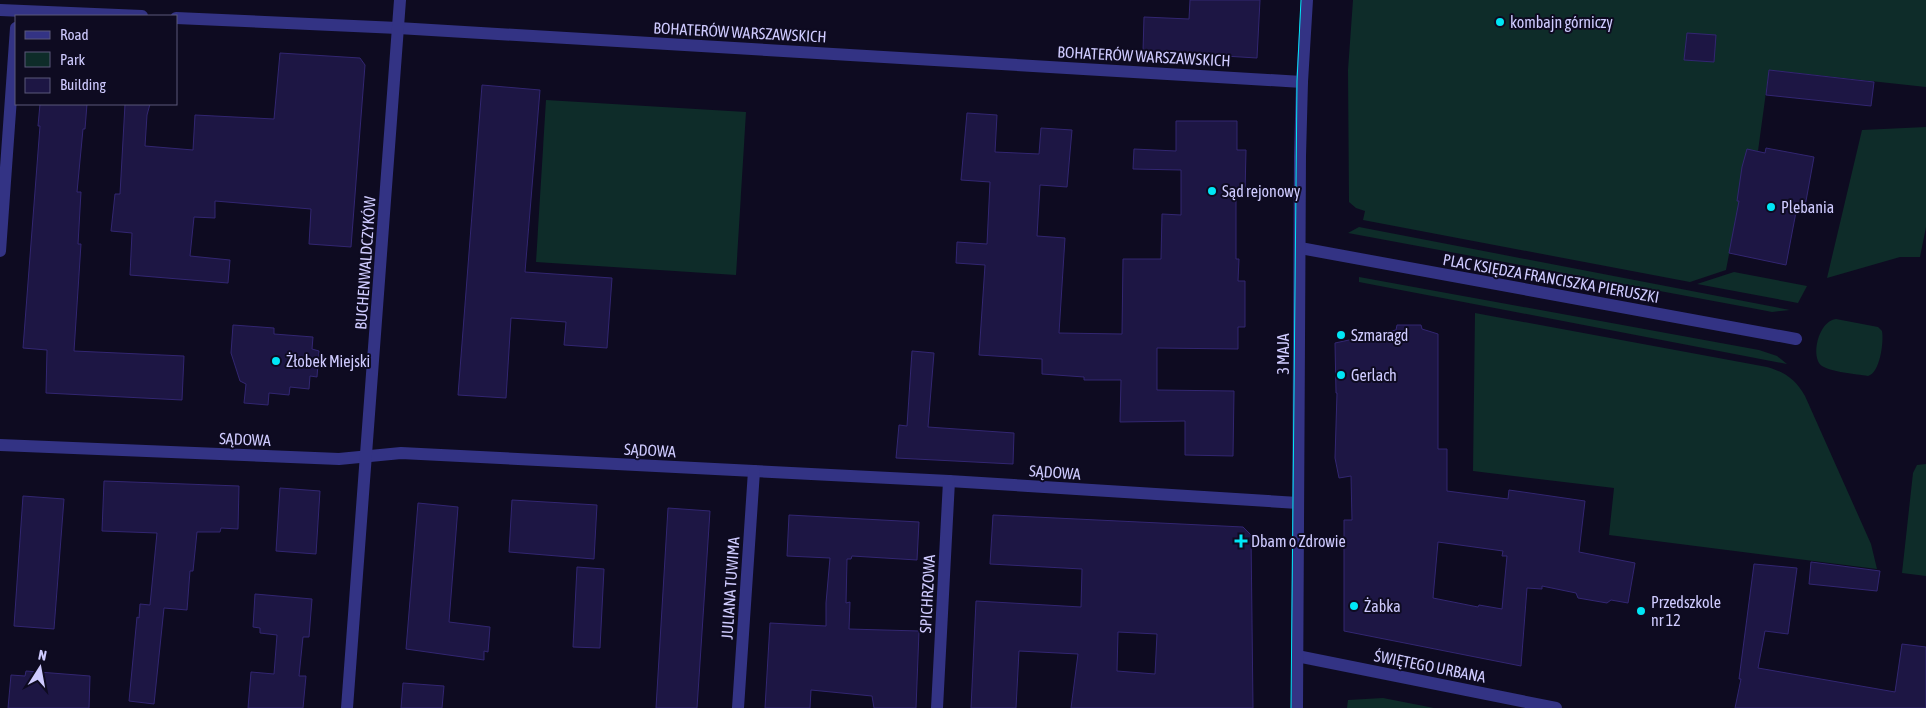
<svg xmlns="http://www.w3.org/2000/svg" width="1926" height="708" viewBox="0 0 1926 708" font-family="'Asap Condensed',sans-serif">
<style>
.green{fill:#0e2c29}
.building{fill:#1d1644;stroke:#322671;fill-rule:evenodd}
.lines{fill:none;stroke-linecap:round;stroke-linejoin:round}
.minor{stroke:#333384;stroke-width:12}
.tertiary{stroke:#333384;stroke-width:12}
.tram{stroke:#00e7f6;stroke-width:1}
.poi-dot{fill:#00e7f6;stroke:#0e0b21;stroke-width:2}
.labels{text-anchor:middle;stroke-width:4;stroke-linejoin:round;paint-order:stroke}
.poi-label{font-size:16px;fill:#cfcbff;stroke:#0e0b21;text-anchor:start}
.street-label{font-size:16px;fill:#cfcbff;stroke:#0e0b21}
</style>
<rect width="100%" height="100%" fill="#0e0b21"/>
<g class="green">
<path d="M1353,0H1926V87L1769,70L1758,151L1749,150L1726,270L1690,282L1363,220L1365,211L1356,208L1349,202L1348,70Z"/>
<path d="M546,100L746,112L736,275L536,262Z"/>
<path d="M1926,127V227L1920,257H1900L1827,278L1862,130Z"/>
<path d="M1359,227L1790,310L1772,312L1762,310L1348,233Z"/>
<path d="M1734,272L1807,286L1798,303L1697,284Z"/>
<path d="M1359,277L1759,350L1777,356L1787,364L1359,282Z"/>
<path d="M1475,313L1767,367C1785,372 1796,380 1805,396L1871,544L1877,569L1609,535L1614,488L1473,471Z"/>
<path d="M1836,319L1878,327L1882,331C1884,342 1880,373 1868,376C1856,374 1831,372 1822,366C1810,358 1818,321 1836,319Z"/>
<path d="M1926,464V576L1902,573L1913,473L1917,465Z"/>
<path d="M1383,698L1434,708H1347L1348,700Z"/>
</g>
<g class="building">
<path d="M1190,0H1260L1257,58L1143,51L1144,17L1189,19Z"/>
<path d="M1687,33L1716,35L1714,62L1684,60Z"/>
<path d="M280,53L360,58L365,65L351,247L309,244L311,209L215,201V218L194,217L190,256L230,260L228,283L130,275L132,233L111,231L115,194H120L125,104H150L147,115L145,146L193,150L195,115L274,119Z"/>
<path d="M1769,70L1874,82L1871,106L1766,95Z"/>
<path d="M482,85L540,90L525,272L612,278L607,348L564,345L566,322L511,318L506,398L458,395Z"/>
<path d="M40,104H87L85,129H83L77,192H81L78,244H81L74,351L184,356L182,400L46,393L47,350L23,348L40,126H38Z"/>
<path d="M967,113L997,115L995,152L1039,154L1041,128L1072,130L1067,187L1040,185L1037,236L1065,238L1059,333L1122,334L1123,259H1161L1162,214L1181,215V170L1133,169L1134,149L1176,151V121H1237V150H1246L1245,193L1236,192V259H1239L1238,281H1245V327H1238V349L1157,348V390L1234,391L1233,456L1185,455V421L1120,422L1121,380H1084V377L1042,374V359L979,355L985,265L956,263L957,242L987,244L990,182L961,180Z"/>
<path d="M1766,148L1814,157L1804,212H1796L1786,265L1729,253L1739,201H1737L1742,167L1747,149L1765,153Z"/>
<path d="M233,325L274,328V334L313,337L312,349L319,351L317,377L310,376L309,389L290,387L289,395L269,393L268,405L244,403L246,384L240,381L231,353Z"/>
<path d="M1397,325H1421L1422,329L1438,334V449H1447V491L1508,499L1509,490L1585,501L1579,552L1635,563L1628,603L1611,600L1607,603L1578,598L1576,593L1542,586V589L1527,588L1521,666L1344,631V520H1352L1351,476L1339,478L1335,458L1337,393H1336L1335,343L1396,330ZM1438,542L1503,551L1502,556H1507L1502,609L1479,605L1478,607L1433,598Z"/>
<path d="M912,351L934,353L928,427L1014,433L1013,464L896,458L899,425L907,426Z"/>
<path d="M104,481L239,486L238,529L221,528L220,532H197L193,571H190L187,610L164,608L154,704L129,701L137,617L139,618L140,604L150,605L157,533L102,531Z"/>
<path d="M280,488L320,491L316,554L276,551Z"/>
<path d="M23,496L64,499L54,629L14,626Z"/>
<path d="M512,500L597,505L594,559L509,552Z"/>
<path d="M418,503L458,507L449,622L490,627L488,652L484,651V660L406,649Z"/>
<path d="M668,508L710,511L697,708H656Z"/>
<path d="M789,515L919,522L917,560L852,556L851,559H847L846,603L850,602L849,629L919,631L916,708H874L872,696L811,690L810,708H765L770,623L826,626V603L830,558L787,556Z"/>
<path d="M993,515L1243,527L1251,535L1253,708H1071L1078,654L1019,651L1016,708H971L976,601L1081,607L1082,569L990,564ZM1118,632L1157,634L1155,674L1117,671Z"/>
<path d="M1811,562L1880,571L1877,591L1809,584Z"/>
<path d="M1754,564L1797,568L1788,634L1765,631L1758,668L1895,692L1902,644L1926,647V708H1735L1741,679H1739Z"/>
<path d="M577,567L604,569L600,648L573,647Z"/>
<path d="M255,594L312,599L309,637H303L299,676H306L303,708H248L251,672L274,674L277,635L260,633V628L253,627Z"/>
<path d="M26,671L90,676L89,708H8L11,675L25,676Z"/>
<path d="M403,683L444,686L442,708H401Z"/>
</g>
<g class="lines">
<g class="minor">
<path d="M0,10L142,16"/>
<path d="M176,18L398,28L1302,82"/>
<path d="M1300,248L1796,339"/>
<path d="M0,251L16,28"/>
<path d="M0,445L339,459L401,453L949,481L1298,503"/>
<path d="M1297,656L1556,708"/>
<path d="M347,708L400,0"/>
<path d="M738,708L754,471"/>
<path d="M937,708L949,481"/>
</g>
<path class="tertiary" d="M1297,708L1300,156L1302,82L1307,0"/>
<path class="tram" d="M1291,708L1297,81L1301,0"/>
</g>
<g class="poi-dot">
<circle cx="1500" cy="22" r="5"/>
<circle cx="1212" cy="191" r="5"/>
<circle cx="1771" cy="207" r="5"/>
<circle cx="1341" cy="335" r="5"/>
<circle cx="276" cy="361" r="5"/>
<circle cx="1341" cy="375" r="5"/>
<path d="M1238.5 533.5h5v5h5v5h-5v5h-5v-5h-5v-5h5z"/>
<circle cx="1354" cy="606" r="5"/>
<circle cx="1641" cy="611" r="5"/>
</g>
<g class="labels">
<g class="poi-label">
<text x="1510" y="28">kombajn górniczy</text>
<text x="1222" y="197">Sąd rejonowy</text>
<text x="1781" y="213">Plebania</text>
<text x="1351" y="341">Szmaragd</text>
<text x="286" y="367">Żłobek Miejski</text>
<text x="1351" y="381">Gerlach</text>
<text x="1251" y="547">Dbam o Zdrowie</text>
<text x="1651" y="608">Przedszkole<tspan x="1651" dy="18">nr 12</tspan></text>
<text x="1364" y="612">Żabka</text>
</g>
<g class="street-label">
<text transform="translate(740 32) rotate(3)" y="6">BOHATERÓW WARSZAWSKICH</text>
<text transform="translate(1144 56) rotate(3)" y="6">BOHATERÓW WARSZAWSKICH</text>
<text transform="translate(365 263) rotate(-86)" y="6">BUCHENWALDCZYKÓW</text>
<text transform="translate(1551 278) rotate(10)" y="6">PLAC KSIĘDZA FRANCISZKA PIERUSZKI</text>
<text transform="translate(1283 354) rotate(-90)" y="6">3 MAJA</text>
<text transform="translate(245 439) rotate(2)" y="6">SĄDOWA</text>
<text transform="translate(650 450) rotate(3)" y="6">SĄDOWA</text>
<text transform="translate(1055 472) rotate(4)" y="6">SĄDOWA</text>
<text transform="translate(730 588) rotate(-86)" y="6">JULIANA TUWIMA</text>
<text transform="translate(927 594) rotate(-87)" y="6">SPICHRZOWA</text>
<text transform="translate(1430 666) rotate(11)" y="6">ŚWIĘTEGO URBANA</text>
</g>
</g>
<rect x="15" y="15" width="162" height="90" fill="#0e0b21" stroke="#5b587a"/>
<rect x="25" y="31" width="25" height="8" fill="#333384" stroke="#5b587a"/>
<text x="60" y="40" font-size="15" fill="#cfcbff">Road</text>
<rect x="25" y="52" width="25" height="15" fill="#0e2c29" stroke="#5b587a"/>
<text x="60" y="65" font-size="15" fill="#cfcbff">Park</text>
<rect x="25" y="78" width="25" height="15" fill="#1d1644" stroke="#5b587a"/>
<text x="60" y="90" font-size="15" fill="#cfcbff">Building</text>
<g transform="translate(40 668) rotate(11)" stroke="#0e0b21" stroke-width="4" paint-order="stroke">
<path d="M0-4L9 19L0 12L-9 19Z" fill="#cfcbff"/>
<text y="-8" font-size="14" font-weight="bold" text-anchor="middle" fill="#cfcbff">N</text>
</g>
</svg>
